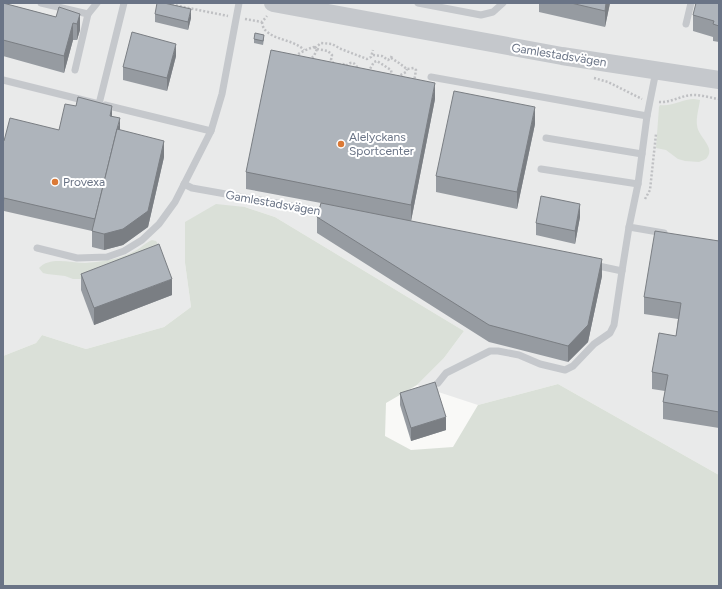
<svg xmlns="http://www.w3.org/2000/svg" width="722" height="589" viewBox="0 0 722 589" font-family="Figtree,sans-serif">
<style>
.built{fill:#e9eaea}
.green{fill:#dae0d8}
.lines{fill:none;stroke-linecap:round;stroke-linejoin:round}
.path{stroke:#bfc0c3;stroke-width:2.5;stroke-dasharray:2 2;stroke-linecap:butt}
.service{stroke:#c5c8cc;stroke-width:7}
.tertiary{stroke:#c5c8cc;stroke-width:18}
.wall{fill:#969ba1}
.shaded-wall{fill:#7a7e83}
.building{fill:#aeb4bb;stroke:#7a7e83}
.poi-dot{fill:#db7935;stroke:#fff;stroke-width:1.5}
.labels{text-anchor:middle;stroke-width:4;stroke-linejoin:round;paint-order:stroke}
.street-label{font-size:12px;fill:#6a7486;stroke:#fff}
.poi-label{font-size:12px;fill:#6a7486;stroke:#fff;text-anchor:start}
</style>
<rect width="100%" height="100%" fill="#f9f9f7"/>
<path class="built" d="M3,3H719V475L558,384L478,405L417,385L444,358L464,331L275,217L245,207L185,263L191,307L164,327L86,349L42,335L36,343L3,356Z"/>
<g class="green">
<path d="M694,99L700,100C699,108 696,117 697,125C698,138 717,147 706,159L699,162L685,161L678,159L666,150L656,148L659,107L660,105C672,107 682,99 694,99Z"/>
<path d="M216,204L245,207L275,217L464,331L444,358L417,385L386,403L385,436L411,450L453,447L478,405L558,384L719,475V586H3V356L36,343L42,335L86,349L164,327L191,307L185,263V222Z"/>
<path d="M152,240L156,241L158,244L157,247L86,279H73L65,276L47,274L43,273L39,268C50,256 71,263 85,263C101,262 119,259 133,252C140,249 145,243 152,240Z"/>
</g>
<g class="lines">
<g class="path">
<path d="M164,3L228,16"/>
<path d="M245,19L262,22L267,16"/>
<path d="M262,22C263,40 293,38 304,50"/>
<path d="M314,47L317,49L314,56L309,60L305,65L298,66L293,63V59C298,53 307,49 314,47Z"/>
<path d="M315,48L321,43L332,44L341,49L367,59L371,57L373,50"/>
<path d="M317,49L328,51L332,55L331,60L334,64"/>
<path d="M373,55L382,56L388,60L391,58L392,55"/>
<path d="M391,58L399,63L407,69L414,68L416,70L414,82"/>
<path d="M339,65L343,64L346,66C352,60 355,63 358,69"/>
<path d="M367,71L370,69L374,62L377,61L391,70L392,76"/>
<path d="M397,77L406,72L407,69"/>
<path d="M594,78L608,82L642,99"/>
<path d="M659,102C671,103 681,95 694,95C702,95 711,98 719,99"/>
<path d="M645,199L650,190L656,134"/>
</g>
<g class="service">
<path d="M41,3L88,14L75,70"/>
<path d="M418,3L481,15L493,12L503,3"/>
<path d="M88,14L97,3"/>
<path d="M686,24L691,3"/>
<path d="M656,71L647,116L638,184L629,227L664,233"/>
<path d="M431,77L647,116"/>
<path d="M3,80L99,104L124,3"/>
<path d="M105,105L211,131"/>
<path d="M546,138L642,154"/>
<path d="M541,169L638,184"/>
<path d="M184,184L192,188L327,212"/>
<path d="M37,248L77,258L107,257L124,251L142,240L159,224L175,202L211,131L222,94L239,3"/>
<path d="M594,265L622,271L629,227"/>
<path d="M438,383L446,373L490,351H498L519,355L540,364L565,370L573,366L594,344L610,333L614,325L622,271"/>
</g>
<path class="tertiary" d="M273,3L562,56L719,80"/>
</g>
<g class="wall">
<path d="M3,3L56,17L80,14V30L77,40H73L64,73L3,56Z"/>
<path d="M539,3H610L605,27L539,12Z"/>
<path d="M719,3V42L713,41V37L693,31V15Z"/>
<path d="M155,14L191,18L188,30L155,22Z"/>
<path d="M254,39H264L263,45L254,43Z"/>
<path d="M176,56L167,91L123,80V67Z"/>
<path d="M435,99L411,221L602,276L588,342L568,362L489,342L317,233V217L321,203L246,189V172Z"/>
<path d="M112,117L120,130L164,157L148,227L123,245L104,250L92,247V231L4,211L3,216V141H4L59,130Z"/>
<path d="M535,124L517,209L436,192V176Z"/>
<path d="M580,217L575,244L536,235V223Z"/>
<path d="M719,241V428L663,419V402L665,391L652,389V372L676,336L678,319L644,314V297Z"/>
<path d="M81,274L172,295L94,325L81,290Z"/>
<path d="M400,393L446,430L411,441L400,405Z"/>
</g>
<g class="shaded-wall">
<path d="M606,3H610L605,27V11Z"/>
<path d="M191,9V18L188,30V22Z"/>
<path d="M80,14V30L77,40V24Z"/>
<path d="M73,23V40L64,73V56Z"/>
<path d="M176,44V56L167,91V78Z"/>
<path d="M435,83V99L411,221V205Z"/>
<path d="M112,106V118L110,116Z"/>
<path d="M535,107V124L517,209V192Z"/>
<path d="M120,118V131L96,219Z"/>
<path d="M164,141V157L148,227L123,245L104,250V234Z"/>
<path d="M4,198V211L3,216V204Z"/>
<path d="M580,204V217L575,244V231Z"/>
<path d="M602,259V276L588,342L568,362V346Z"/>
<path d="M172,279V295L94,325V308Z"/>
<path d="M446,417V430L411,441V428Z"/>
</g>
<g class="building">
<path d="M3,3L56,17L59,7L80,14L77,24L73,23L64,56L3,40Z"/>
<path d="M157,3H164L191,9L188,22L155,14Z"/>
<path d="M571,3H606L605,11Z"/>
<path d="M696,3H719V26L713,24L714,21L693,15Z"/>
<path d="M132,32L176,44L167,78L123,67Z"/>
<path d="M255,33L264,35L263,41L254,39Z"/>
<path d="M271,50L435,83L411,205L246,172Z"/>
<path d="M454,91L535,107L517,192L436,176Z"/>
<path d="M78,97L112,106L110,116L120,118L117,129L95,219L4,198L3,204V141H4L10,118L59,130L65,104L76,106Z"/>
<path d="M117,129L164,141L148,211L123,229L104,234L92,231Z"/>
<path d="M541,196L580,204L575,231L536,223Z"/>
<path d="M321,203L602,259L588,325L568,346L489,325L317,217Z"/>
<path d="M655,231L719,241V412L663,402L668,375L652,372L659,333L676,336L681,303L644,297Z"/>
<path d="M159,244L172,279L94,308L81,274Z"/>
<path d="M435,382L446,417L411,428L400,393Z"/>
</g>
<g class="poi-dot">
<circle cx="341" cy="144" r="4"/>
<circle cx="55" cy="182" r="4"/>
</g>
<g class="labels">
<g class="street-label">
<text transform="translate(559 55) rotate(9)" y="4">Gamlestadsvägen</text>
<text transform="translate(273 203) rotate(10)" y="4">Gamlestadsvägen</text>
</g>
<g class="poi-label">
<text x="349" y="141">Alelyckans<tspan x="349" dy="14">Sportcenter</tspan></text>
<text x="63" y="186">Provexa</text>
</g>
</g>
<rect width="722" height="589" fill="none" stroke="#6a7486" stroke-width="8"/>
</svg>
